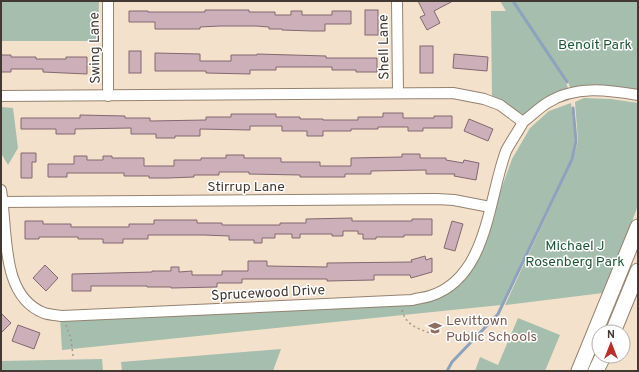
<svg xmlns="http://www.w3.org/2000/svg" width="639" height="372" viewBox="0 0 639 372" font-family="Overpass,sans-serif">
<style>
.green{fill:#a5beae}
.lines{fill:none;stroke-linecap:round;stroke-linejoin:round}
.stream{stroke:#8ca2bd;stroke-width:3}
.building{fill:#ccafb8;stroke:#826870}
.minor-casing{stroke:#94836f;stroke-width:12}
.secondary-casing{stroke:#94836f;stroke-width:17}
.path{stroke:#a59788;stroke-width:1.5;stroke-dasharray:2 3;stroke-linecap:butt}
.minor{stroke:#fff;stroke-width:10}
.secondary{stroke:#fff;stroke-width:15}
.labels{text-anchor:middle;stroke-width:3;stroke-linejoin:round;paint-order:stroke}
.park-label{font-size:14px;fill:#20573a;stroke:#fff}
.street-label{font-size:14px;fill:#423a32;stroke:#fff}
.education-label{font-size:14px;fill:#785e54;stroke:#fff;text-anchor:start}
</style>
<rect width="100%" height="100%" fill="#f4e1cc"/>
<g class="green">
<path d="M1,1H99L98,41H1Z"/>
<path d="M500,1H638V94L572,92L568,82L537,36L535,35L566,83L570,93L524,120L492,100L491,11H506Z"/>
<path d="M584,98L611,99L638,103V205L622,250L603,293L505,305L573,159L578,141L575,102Z"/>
<path d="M571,103L575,141L571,158L501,305L62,350L60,317L433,297L479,251L512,159L530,128L549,111Z"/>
<path d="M1,107L13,108L18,148L8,165L1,153Z"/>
<path d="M518,318L560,335L545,371H475L480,357L498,365Z"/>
<path d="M281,349L273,371H122L121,362Z"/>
<path d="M102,359L103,371H1V361Z"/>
</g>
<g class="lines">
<g class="stream">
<path d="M513,1L567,82"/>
<path d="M447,371L452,362L498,314L572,159L576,141L573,108"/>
</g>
</g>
<g class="building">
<path d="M418,1H453L434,11L440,23L427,30L420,17L425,15Z"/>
<path d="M205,10H249V12H275V15H291V11H302V15H332V11H351V24H325V31H312L282,30V29H269V27L256,26H220L200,27V29H155V22H129V11H148V12H205Z"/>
<rect x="365" y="10" width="13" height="25"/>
<rect x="420" y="46" width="13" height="27"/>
<rect x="129" y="51" width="12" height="22"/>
<path d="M155,53L200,54V61H231V55H257V54L326,56V58H377V72H356V70H332V67H276V70H250V74L206,73V71H155Z"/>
<path d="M454,54L488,57L487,71L453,68Z"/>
<path d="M1,55H11V57H36V59H66V57H87V74L43,72V69H11V72H1Z"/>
<path d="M383,113H403V118H434V116H452V128H423V131H408V127H378V129H351V131H323V136H307V131H282V126H250V130L200,129V136H175V138H156V134H131V128L75,129V134H56V129H21V118H80V115L125,116V118H150V121L206,120V117H231V114H276V117H300V119H323V120H358V117H383Z"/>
<path d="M469,119L493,129L488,141L464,131Z"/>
<path d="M21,153H36V162H32V178H21Z"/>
<path d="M402,154H420V158H446V160L463,163L464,160L479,163L476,180L454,176L455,174H426V170L371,171V174H345V177H300V175L249,174V172H219V175H194V177L168,178H149V176H124V173H67V177H48V164H74V156H87V160H103V156H112V158H144V166H174V160H201V158H226V155H244V158H281V162H320V166H351V158L402,157Z"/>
<path d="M352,218V221H412V219H432V235H404V237H376V239H363V234H358V231H343V236H332V234H300V238H292V234H275V238H262V243H254V240H229V236L204,235H148V239H123V243H103V239H78V237H39V239H25V221H43V224H71V227H129V224H154V220H197V223H222V225H280V223H306V219Z"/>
<path d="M452,221L463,224L455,251L444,248Z"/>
<path d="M425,256L426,260L432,258V272L411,278L410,275H374V280L327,281V279H242V283H217V287L171,288V287H147V286H91V291H72V274L152,272V271H171V267H179V272L192,271V275H222V271H248V261H267V266L327,267V263L412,262L411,260Z"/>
<path d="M45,265L58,278L46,291L33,278Z"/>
<path d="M1,313L11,323L1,333Z"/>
<path d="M18,325L40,333L34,349L12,341Z"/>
</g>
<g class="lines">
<g class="minor-casing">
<g id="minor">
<path d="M108,1V96"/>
<path d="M397,1L398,93"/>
<path d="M1,96L453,93L484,99L500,105L523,122C531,116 539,108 547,103C575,85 608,90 638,95"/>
<path d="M1,190C8,232 0,296 44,313C50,315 56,315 62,316L412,300C418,298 424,298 430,296C488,278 488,199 506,151C511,141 518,132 523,122"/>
<path d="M1,202L437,199L454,200L490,207"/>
</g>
</g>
<g class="secondary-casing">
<g id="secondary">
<path d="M613,332L638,271"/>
<path d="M579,371L638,227"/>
<path d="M596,371L603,356"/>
</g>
</g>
<g class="path">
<path d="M402,310C406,326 418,328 432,334"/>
<path d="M66,325L71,339L73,356"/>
</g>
<use href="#minor" class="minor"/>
<use href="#secondary" class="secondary"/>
</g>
<defs>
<g id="school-bare" transform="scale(1.08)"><path d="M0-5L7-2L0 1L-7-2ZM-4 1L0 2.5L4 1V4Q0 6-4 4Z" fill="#8d6e63" stroke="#fff" stroke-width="2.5" paint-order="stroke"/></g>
</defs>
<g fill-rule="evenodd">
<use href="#school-bare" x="435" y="328"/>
</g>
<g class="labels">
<g class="park-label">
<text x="595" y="49">Benoit Park</text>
<text x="575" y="250">Michael J<tspan x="575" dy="16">Rosenberg Park</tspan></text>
</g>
<g class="street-label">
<text transform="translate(383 47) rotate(-91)" y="5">Shell Lane</text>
<text transform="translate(94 48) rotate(-91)" y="5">Swing Lane</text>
<text x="246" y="191">Stirrup Lane</text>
<text transform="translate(268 292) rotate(-3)" y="5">Sprucewood Drive</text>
</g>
<g class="education-label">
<text x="446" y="325">Levittown<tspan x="446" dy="16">Public Schools</tspan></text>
</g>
</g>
<rect width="639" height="372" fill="none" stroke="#423a32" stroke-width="4"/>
<g transform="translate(611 344)"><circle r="19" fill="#ffffff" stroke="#b3b0ad"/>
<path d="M0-3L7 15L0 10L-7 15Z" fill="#bb2d26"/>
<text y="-6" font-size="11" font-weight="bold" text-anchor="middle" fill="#423a32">N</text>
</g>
</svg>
